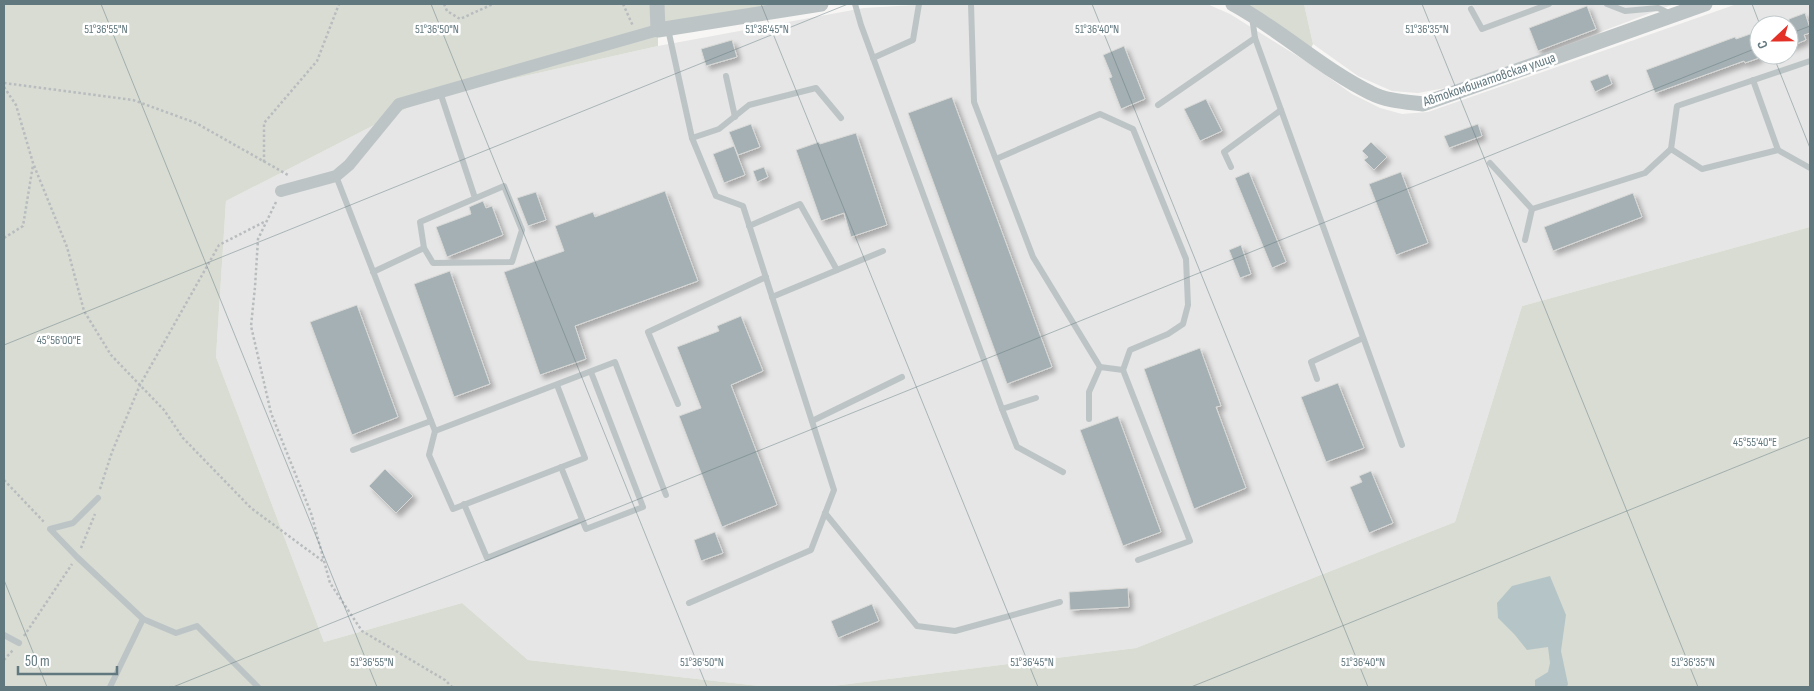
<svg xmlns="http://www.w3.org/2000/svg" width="1814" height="691" viewBox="0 0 1814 691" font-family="'Sofia Sans Condensed',sans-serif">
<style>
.built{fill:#e5e6e5;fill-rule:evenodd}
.green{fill:#d8dcd3}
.water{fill:#b5c5c7}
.building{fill:#a4b0b3;stroke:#d8d8d6;filter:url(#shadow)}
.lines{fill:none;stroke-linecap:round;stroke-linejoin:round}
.path{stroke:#b8bcbe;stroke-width:2.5;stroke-dasharray:2.5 2.5;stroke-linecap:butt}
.service{stroke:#bdc4c6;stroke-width:6}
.minor{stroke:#bdc4c6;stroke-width:12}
.tertiary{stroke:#bdc4c6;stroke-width:15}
.ticks{fill:none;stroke:#62787f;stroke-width:1;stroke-opacity:0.45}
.labels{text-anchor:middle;stroke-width:5;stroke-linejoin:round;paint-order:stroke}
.street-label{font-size:14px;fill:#62787f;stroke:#fff}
.ticks-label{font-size:12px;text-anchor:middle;fill:#62787f;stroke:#fff;stroke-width:5;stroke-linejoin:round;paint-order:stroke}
</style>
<defs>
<filter id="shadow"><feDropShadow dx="4" dy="4" stdDeviation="2.5" flood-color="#0004"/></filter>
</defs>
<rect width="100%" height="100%" fill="#f7f6f4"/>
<g class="built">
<path d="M932,4H1207L1230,14L1307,62L1352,94L1380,108L1402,114L1428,112L1737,4H1810V227L1522,306L1455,522L1136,648L825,687H768L528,660L462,603L324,642L216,357L226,201L419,102L493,83L658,46L864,8ZM1759,25H1789V55H1759Z"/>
<path d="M1304,4H1674L1471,81L1445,88L1418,93L1392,91L1358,76L1313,44Z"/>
</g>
<g class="green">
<path d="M4,4H821L658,31V46L493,83L419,102L226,201L216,357L324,642L462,603L528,660L768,687H4Z"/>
<path d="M1233,4H1304L1313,44L1309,53Z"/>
<path d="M1810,227V687H825L1136,648L1455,522L1522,306Z"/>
</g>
<path class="water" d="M1550,576L1566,615L1561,651L1568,684L1567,687H1535V680L1548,672L1550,663L1548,647L1527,650L1515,635L1498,618L1497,603L1512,586Z"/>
<g class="building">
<path d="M1587,6L1596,29L1538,51L1529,28Z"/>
<path d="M1805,13L1810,28V33L1804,35L1806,40L1789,47V19Z"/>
<path d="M1759,31V58L1745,63L1744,61L1655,93L1646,70L1735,37L1736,39Z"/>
<path d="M732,40L737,57L706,66L701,49Z"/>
<path d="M1124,46L1145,99L1121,109L1109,78L1112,77L1103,55Z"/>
<path d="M1608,74L1612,84L1595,92L1590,81Z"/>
<path d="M952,97L1052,367L1007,384L908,113Z"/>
<path d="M1206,99L1222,131L1200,141L1184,109Z"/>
<path d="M751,124L760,147L738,155L729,132Z"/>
<path d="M1478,124L1482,136L1449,148L1444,136Z"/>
<path d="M856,133L887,225L851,237L844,213L821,221L796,150L819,142L820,144Z"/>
<path d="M1371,142L1387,157L1374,170L1364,160L1368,157L1362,151Z"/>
<path d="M734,146L745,175L724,183L713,154Z"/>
<path d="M764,167L768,177L757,182L753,171Z"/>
<path d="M1249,172L1286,262L1272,268L1235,178Z"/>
<path d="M1401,172L1428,243L1396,255L1369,184Z"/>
<path d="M665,191L698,281L575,326L586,359L540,375L504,272L564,251L555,226L593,212L595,217Z"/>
<path d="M536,192L546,220L528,226L517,198Z"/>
<path d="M1633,193L1642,217L1553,251L1544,227Z"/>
<path d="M483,201L486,208L492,206L503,235L447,257L436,227L471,214L469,207Z"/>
<path d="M1241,245L1251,274L1240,278L1229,250Z"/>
<path d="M450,271L490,384L454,397L414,284Z"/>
<path d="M357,305L398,417L352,435L310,322Z"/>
<path d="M741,316L763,371L731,385L777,505L722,527L679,416L701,408L677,347L719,331L717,326Z"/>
<path d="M1200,348L1221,406L1216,407L1246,488L1194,509L1144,369Z"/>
<path d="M1338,383L1364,448L1326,462L1301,397Z"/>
<path d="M1118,416L1161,532L1123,546L1080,430Z"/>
<path d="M385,469L413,496L396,513L369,486Z"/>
<path d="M1371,471L1393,523L1369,533L1350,487L1362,482L1359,476Z"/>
<path d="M715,532L723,553L701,561L694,540Z"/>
<path d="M1128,588L1129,607L1070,610L1069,592Z"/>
<path d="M872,604L879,621L838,638L831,621Z"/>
</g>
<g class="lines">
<g class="path">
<path d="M444,4L447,11L460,19L493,4"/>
<path d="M623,4L633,26"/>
<path d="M4,83L133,100L196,123L288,175"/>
<path d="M4,87L16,105L33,163L67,247L84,311L111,355L164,410L183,438L251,508L324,562"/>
<path d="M264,162V123L317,61L339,4"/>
<path d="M276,202L258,239L255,287L251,326L271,413L311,513L330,583L362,631L445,680L452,687"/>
<path d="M4,238L23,226L33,165"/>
<path d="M4,480L44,522"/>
<path d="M100,489L112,452L140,385L219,245L266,221"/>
<path d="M81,548L95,514"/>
<path d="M24,636L72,564"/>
<path d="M4,660L13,650"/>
</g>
<g class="service">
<path d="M855,4L861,25L1002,409"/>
<path d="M971,4L974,102L1033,257L1100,367L1123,370L1190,541L1138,560"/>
<path d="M1607,4L1625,11L1658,8L1671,14"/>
<path d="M1471,9L1482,29L1549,4"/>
<path d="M1252,17L1255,38L1402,445"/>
<path d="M668,29L692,138L716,196L743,206L834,490L811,550L689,603"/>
<path d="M873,58L913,40L919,4"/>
<path d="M726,76L735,117"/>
<path d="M1753,80L1778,150"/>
<path d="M440,92L475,198"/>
<path d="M1158,105L1255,38"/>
<path d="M692,138L719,129L749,105L816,88L841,118"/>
<path d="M1671,149L1677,106L1810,61"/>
<path d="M996,159L1100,114L1133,129L1186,259L1188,305L1183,324L1168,334L1130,350L1123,370"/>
<path d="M1490,163L1532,209L1645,173L1671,149L1702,169L1778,150L1810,168"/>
<path d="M1231,167L1224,152L1281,110"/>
<path d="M336,176L435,431L615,362L666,495"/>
<path d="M504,186L522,230L512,262L433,263L424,248L420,222Z"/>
<path d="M749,226L800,204L837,270"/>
<path d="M1525,240L1532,209"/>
<path d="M373,272L424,248"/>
<path d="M772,297L883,251"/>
<path d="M1317,379L1311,362L1363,338"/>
<path d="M1036,398L1002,409L1017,447L1063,472"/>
<path d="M678,404L648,332L766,277"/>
<path d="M1089,419V392L1100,367"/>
<path d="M812,421L902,377"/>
<path d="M435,431L429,455L453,509L585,458L557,385"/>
<path d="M353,450L431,421"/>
<path d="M561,467L586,529L643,507L591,372"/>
<path d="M98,498L73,523L50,529L77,557L143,619L110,687"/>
<path d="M464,504L487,558L582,520"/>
<path d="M825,513L917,626L955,631L1060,602"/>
<path d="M143,619L176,633L197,626L258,687"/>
<path d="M4,635L19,643"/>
</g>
<path class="minor" d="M281,191L336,176L349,165L399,104L658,30"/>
<g class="tertiary">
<path d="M657,4L658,30L821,4"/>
<path d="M1233,4C1281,30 1322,69 1371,93C1386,101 1407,102 1423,104L1705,4"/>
</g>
</g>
<path class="ticks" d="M101,4L377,687M431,4L707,687M761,4L1038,687M1092,4L1368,687M1422,4L1698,687M1752,4L1760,25M1789,34L1810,26M1773,55L1810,148M4,345L848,4M4,580L47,687M173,687L1759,47M1191,687L1810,437"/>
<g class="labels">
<g class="street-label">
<text transform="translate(1489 79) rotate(-19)" y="5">Автокомбинатовская улица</text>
</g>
</g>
<g class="ticks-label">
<text x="106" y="33">51°36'55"N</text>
<text x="437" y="33">51°36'50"N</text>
<text x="767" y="33">51°36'45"N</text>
<text x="1097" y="33">51°36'40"N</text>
<text x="1427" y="33">51°36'35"N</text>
<text x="59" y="344">45°56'00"E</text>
<text x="1755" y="446">45°55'40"E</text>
<text x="372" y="666">51°36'55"N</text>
<text x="702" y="666">51°36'50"N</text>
<text x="1032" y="666">51°36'45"N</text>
<text x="1363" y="666">51°36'40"N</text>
<text x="1693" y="666">51°36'35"N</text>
</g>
<rect width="1814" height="691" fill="none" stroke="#62787f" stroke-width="10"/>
<g transform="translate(1774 40) rotate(248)"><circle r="24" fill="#ffffff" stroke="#c0c9cc"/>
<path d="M0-4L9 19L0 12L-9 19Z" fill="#e33128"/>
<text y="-8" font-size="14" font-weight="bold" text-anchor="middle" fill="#62787f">С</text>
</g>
<path d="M18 666v8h99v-8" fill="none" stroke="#62787f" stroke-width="2.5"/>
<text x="25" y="666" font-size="15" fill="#62787f" stroke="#ffffff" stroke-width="4" paint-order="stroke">50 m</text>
</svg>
